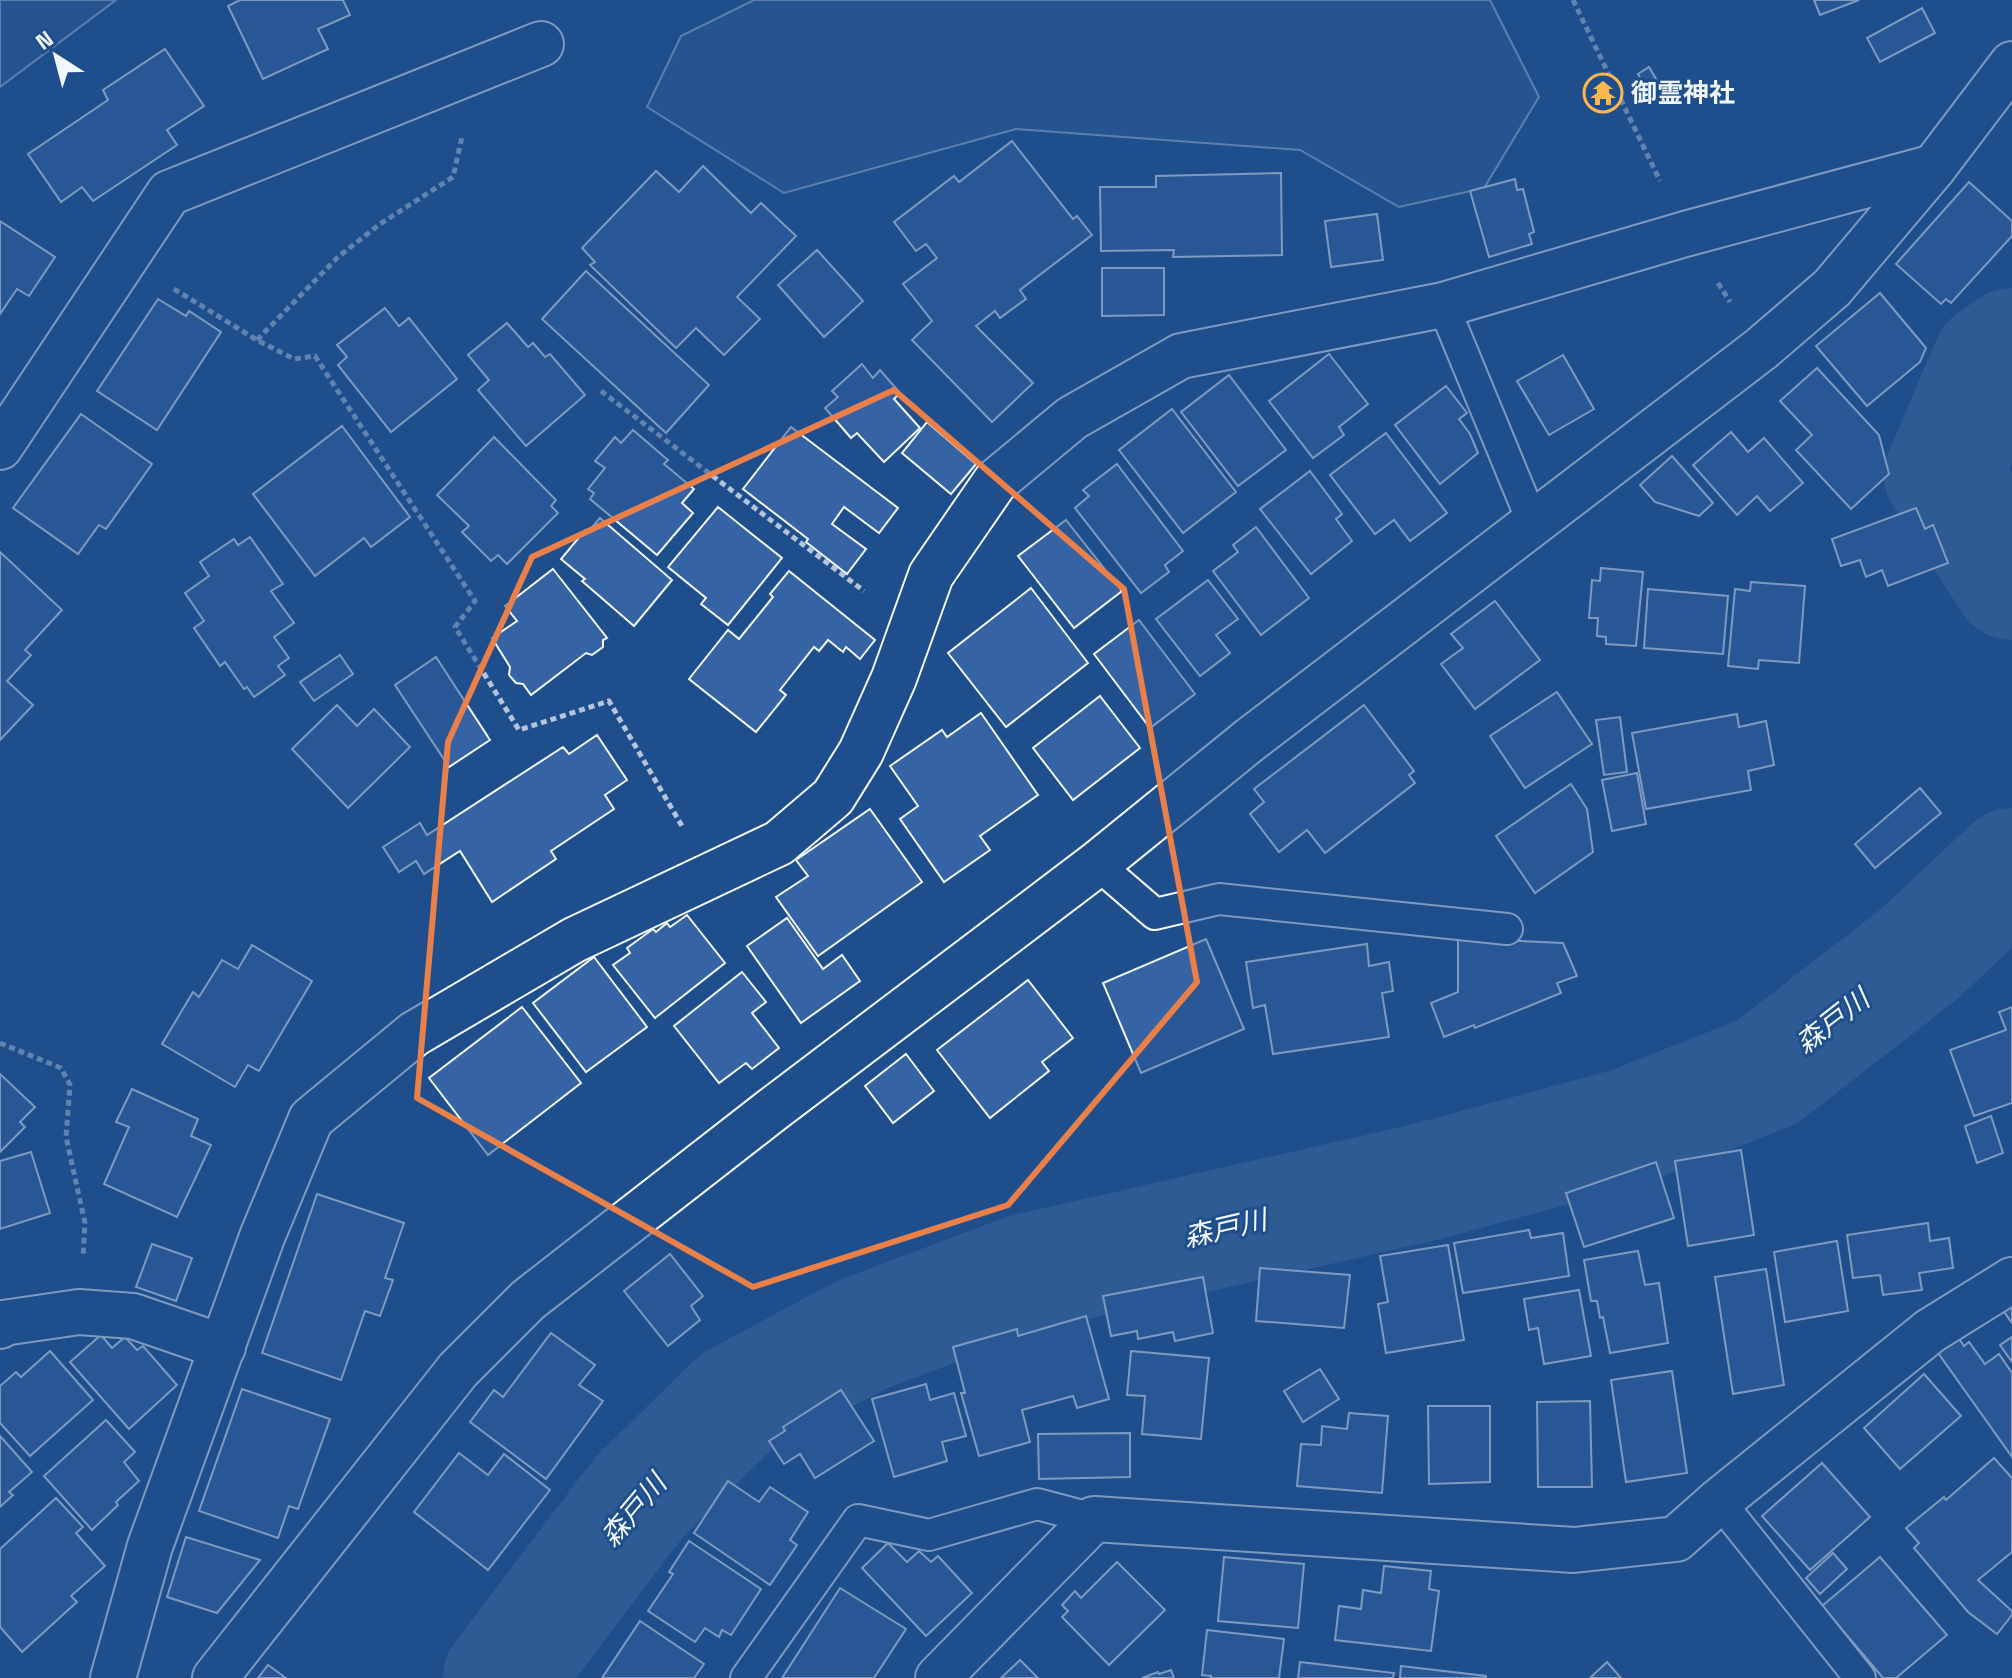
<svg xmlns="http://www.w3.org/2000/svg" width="2012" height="1678" viewBox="0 0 2012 1678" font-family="'Space Grotesk','Noto Sans JP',sans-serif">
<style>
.built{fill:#305b95;stroke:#a8bbd7;stroke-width:2}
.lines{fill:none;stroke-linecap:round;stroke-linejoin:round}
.river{stroke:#446ba0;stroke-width:118}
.building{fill:#3563a3;stroke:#f2f6ff;stroke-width:2}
.lane-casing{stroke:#f2f6ff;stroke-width:34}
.street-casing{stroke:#f2f6ff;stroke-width:48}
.secondary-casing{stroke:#f2f6ff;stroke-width:48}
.path{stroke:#b3c4dc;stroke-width:5;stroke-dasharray:6 4;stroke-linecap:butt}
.lane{stroke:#1f4e8c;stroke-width:30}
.street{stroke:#1f4e8c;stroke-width:44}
.secondary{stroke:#1f4e8c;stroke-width:44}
.marked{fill:none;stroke:#ea8049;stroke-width:6;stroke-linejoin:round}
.labels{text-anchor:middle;stroke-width:6;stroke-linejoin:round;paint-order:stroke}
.poi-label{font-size:26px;font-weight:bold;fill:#f2f6ff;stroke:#1f4e8c;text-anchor:start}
.water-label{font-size:28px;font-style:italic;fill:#f2f6ff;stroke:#1f4e8c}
</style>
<rect width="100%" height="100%" fill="#1f4e8c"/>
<g class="built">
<path d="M0,0H116L0,87Z"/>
<path d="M754,0H1490L1539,97L1484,188L1399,207L1300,150L1016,129L784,193L647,107L681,36Z"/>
</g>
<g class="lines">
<g class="river">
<path d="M2012,347L1991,362L1943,475L2012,581"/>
<path d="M502,1678L640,1496L736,1402L861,1335L1025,1273L1421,1183L1628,1127L1767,1072L1918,955L2012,867"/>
</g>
</g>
<g class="building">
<path d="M240,0H343L350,15L318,29L328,49L263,79L228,6Z"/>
<path d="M1814,0H1859L1820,15Z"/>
<path d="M1922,8L1935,33L1880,62L1867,38Z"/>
<path d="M165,49L204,106L167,130L177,145L93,201L82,187L61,202L28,154L108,100L103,90Z"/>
<path d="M1649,67L1659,84L1647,91L1638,74Z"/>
<path d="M1012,141L1073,219L1077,216L1092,235L1020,290L1026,299L1000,318L995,311L976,326L1033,383L992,422L912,340L932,321L903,284L937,258L926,244L916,251L894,222L954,176L959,182Z"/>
<path d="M703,166L751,213L761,203L796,236L737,297L760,319L724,355L696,328L676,348L590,265L595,262L582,248L656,171L679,192Z"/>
<path d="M1281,173L1282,255L1173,257L1174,250L1101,251L1100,187H1156V176Z"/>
<path d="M1515,179L1517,190L1523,189L1534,232L1529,234L1532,244L1489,257L1470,191Z"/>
<path d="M1969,182L2012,221V236L1951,303L1946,299L1941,304L1896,264Z"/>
<path d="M1377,214L1383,260L1331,267L1325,221Z"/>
<path d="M0,221L55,257L29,296L17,289L0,314Z"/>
<path d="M817,250L863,301L824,337L778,285Z"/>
<path d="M1102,268H1164V315L1102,316Z"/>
<path d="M586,271L709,385L666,433L542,319Z"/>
<path d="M1880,293L1926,348L1920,362L1867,406L1816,346Z"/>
<path d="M158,299L186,316L189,311L221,332L157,430L97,391Z"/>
<path d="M385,308L399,326L409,318L457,379L391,432L338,365L347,357L337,345Z"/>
<path d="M507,323L528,347L533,343L545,357L550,354L585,395L526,446L478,390L489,380L468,355Z"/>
<path d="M1329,354L1368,404L1339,427L1344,435L1313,458L1269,401Z"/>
<path d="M1563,355L1594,409L1549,435L1517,381Z"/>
<path d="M862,364L873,378L880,370L900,393L894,399L920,428L884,462L857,433L851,438L825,408L838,397L832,391Z"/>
<path d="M1817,368L1879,435L1889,474L1851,509L1796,450L1812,435L1780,401Z"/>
<path d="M1229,375L1286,450L1238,486L1181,412Z"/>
<path d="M1446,386L1467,413L1459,419L1470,434L1478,453L1440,484L1395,425Z"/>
<path d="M1172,409L1236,492L1183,533L1119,450Z"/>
<path d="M81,414L152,464L106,529L99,525L78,554L13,508Z"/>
<path d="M927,422L976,464L951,494L902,453Z"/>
<path d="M342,426L410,517L371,547L364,538L315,576L253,494Z"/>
<path d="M791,427L898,508L879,533L844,507L832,524L866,549L847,574L806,542L808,539L743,489Z"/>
<path d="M633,430L668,460L664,464L694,489L682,503L693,513L657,555L590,499L594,493L588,489L605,468L595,461L615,437L621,443Z"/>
<path d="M1731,432L1748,452L1764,438L1803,483L1770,511L1757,496L1737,515L1693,465Z"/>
<path d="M1386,433L1447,513L1410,541L1394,520L1375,534L1330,475Z"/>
<path d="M494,437L556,500L551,506L558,513L507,564L498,555L491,561L462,532L469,526L437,495Z"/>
<path d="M1672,456L1713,503L1699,516L1655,502L1640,485Z"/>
<path d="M1117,464L1183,551L1165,565L1169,572L1141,593L1075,508L1089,496L1083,490Z"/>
<path d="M1310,471L1342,514L1336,519L1352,541L1311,574L1260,509Z"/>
<path d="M718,507L782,558L728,625L701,604L706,598L668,567Z"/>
<path d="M1916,508L1925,529L1933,525L1948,563L1888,586L1882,570L1866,577L1860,560L1841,566L1832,539Z"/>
<path d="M600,518L672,580L634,626L582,581L585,579L561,559L585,530L588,532Z"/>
<path d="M1066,520L1122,591L1074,628L1018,556Z"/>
<path d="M1256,527L1309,598L1261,635L1213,571L1238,552L1233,545Z"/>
<path d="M250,537L283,584L271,591L294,623L274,637L289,658L278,666L285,675L254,697L247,687L244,689L225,662L220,666L194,628L204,621L185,593L209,576L200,562L234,539L238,545Z"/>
<path d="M0,552L62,610L25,650L31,655L7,681L33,705L0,740Z"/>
<path d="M1601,568L1643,572L1636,646L1606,644V637L1597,636L1598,618H1589L1592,580L1600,581Z"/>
<path d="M553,569L607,638L603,640V647L592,655L586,653L531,695L523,684L516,683L509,675L510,667L492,638L517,621L505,606Z"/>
<path d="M789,571L875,640L860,659L846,647L843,652L828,640L819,651L814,647L780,690L786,695L756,732L689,679L728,630L739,639L773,597L770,594Z"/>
<path d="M1208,580L1238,619L1216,635L1230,653L1200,676L1156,619Z"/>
<path d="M1751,582L1805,586L1799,663L1759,660L1758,669L1728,666L1735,589L1750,591Z"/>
<path d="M1031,588L1088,663L1006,727L948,653Z"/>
<path d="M1648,589L1728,596L1723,654L1644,648Z"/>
<path d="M1495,601L1540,660L1475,709L1441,664L1463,648L1451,634Z"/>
<path d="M1139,620L1195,694L1150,728L1094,654Z"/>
<path d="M340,655L353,674L314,701L300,682Z"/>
<path d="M436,657L490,740L449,767L395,685Z"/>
<path d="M1557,692L1592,744L1525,788L1490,736Z"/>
<path d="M1100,696L1140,748L1073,800L1033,748Z"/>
<path d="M337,705L357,726L374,709L410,747L348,808L292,749Z"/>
<path d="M1364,705L1414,771L1409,775L1415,783L1325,853L1307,830L1279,852L1250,814L1264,802L1254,789Z"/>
<path d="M981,713L1038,795L980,836L990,850L944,882L900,819L918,806L890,766L942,730L947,737Z"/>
<path d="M1737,714L1739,727L1766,721L1774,765L1748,771L1751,790L1646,809L1632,733Z"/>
<path d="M1620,717L1627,772L1604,775L1596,720Z"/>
<path d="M597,735L627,780L605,795L614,809L551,851L556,859L492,902L460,851L424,874L416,861L399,872L383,847L420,823L427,835L563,747L569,754Z"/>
<path d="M1637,773L1646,824L1612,831L1602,780Z"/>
<path d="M1571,784L1587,809L1593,852L1535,893L1496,836Z"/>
<path d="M1920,788L1941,813L1875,868L1855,844Z"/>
<path d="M870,809L922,882L818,956L776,897L808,876L796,860Z"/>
<path d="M687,915L725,963L655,1018L613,965L630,953L627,948L653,929L656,932L667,923L670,927Z"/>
<path d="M787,918L823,969L842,955L860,981L801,1023L747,946Z"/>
<path d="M1458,938L1563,943L1577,976L1557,983L1561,993L1475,1028L1474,1025L1444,1037L1431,1003L1458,992Z"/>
<path d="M1206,939L1244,1029L1141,1073L1103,983Z"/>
<path d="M1367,944L1369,966L1389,962L1393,991L1382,993L1389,1037L1273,1054L1265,1005L1253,1008L1246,962Z"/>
<path d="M252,945L312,981L259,1071L248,1065L235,1087L162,1044L193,992L199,997L222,960L238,969Z"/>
<path d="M594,957L647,1027L586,1072L533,1003Z"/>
<path d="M742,972L766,1002L752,1013L779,1048L752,1069L746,1063L719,1083L674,1026Z"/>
<path d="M1028,980L1073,1038L1042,1062L1049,1071L990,1118L937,1050Z"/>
<path d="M522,1007L581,1083L488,1155L429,1078Z"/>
<path d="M2012,1007V1103L1974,1116L1950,1050L2006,1030L1999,1012Z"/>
<path d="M906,1054L934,1091L893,1123L865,1086Z"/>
<path d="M0,1074L35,1107L20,1122L25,1127L0,1152Z"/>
<path d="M132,1089L198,1119L191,1136L211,1145L177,1217L104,1184L129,1127L116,1122Z"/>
<path d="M1991,1116L2003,1153L1977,1163L1965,1126Z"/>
<path d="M1741,1150L1754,1235L1688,1246L1675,1161Z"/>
<path d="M31,1152L50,1213L0,1229V1161Z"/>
<path d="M1656,1162L1674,1218L1584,1247L1566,1193Z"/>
<path d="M317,1194L404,1223L385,1278L393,1280L380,1316L365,1311L341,1380L262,1353Z"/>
<path d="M1928,1223L1930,1241L1949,1238L1953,1268L1919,1273L1922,1290L1883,1295L1880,1275L1853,1278L1847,1235Z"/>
<path d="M1529,1230L1531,1238L1563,1233L1569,1276L1463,1293L1454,1243Z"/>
<path d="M1837,1241L1848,1311L1785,1322L1774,1252Z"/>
<path d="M152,1244L192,1258L176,1301L136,1287Z"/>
<path d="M1448,1245L1464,1340L1386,1353L1378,1304L1388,1302L1380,1256Z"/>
<path d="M1638,1251L1645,1285L1659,1283L1668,1343L1610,1353L1603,1317L1600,1318L1597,1301H1591L1584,1260Z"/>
<path d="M670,1254L703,1296L691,1306L700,1320L668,1346L624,1291Z"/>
<path d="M1260,1268L1350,1275L1344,1328L1256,1321Z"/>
<path d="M1766,1269L1784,1385L1733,1394L1715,1277Z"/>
<path d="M1203,1277L1213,1333L1175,1341L1173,1332L1138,1339L1137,1331L1111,1336L1103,1296Z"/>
<path d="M1579,1290L1591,1356L1544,1364L1538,1328L1529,1330L1524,1299Z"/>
<path d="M2012,1292V1323L1997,1302Z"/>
<path d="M1086,1316L1109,1399L1077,1408L1073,1396L1022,1410L1030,1442L979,1456L961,1393H965L953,1347L1017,1329L1018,1336Z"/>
<path d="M551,1333L595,1365L579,1385L603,1401L546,1479L470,1422L494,1390L503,1397Z"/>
<path d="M101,1335L112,1348L125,1337L137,1350L143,1346L177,1385L129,1429L70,1362Z"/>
<path d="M1957,1336L1964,1346L1969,1342L1985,1364L1999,1354L2012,1373V1457L1936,1350Z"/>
<path d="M2012,1337V1362L2000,1345Z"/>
<path d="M50,1351L93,1400L30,1456L0,1423V1386L16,1372L21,1377Z"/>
<path d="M1131,1351L1209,1358L1201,1439L1142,1434L1145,1396L1127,1395Z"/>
<path d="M1320,1369L1339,1399L1303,1422L1284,1391Z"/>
<path d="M1672,1371L1687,1473L1626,1482L1611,1380Z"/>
<path d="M1924,1374L1961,1416L1900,1469L1864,1428Z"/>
<path d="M926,1384L930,1400L954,1393L966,1436L942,1442L947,1461L894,1477L872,1399Z"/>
<path d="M242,1389L330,1419L298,1509L289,1506L278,1538L199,1511Z"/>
<path d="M841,1390L874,1441L815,1478L800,1454L784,1464L769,1441L785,1431L783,1427Z"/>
<path d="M1590,1401L1592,1487H1538L1537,1402Z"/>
<path d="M1428,1406H1490V1482L1429,1484Z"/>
<path d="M1349,1413L1388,1416L1382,1493L1297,1486L1301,1444L1321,1445L1322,1426L1347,1429Z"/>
<path d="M106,1420L135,1452L124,1462L139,1481L116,1502L118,1505L92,1530L44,1476Z"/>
<path d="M1130,1433V1477L1039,1479L1038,1434Z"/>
<path d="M0,1436L32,1472L9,1492L13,1495L0,1507Z"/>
<path d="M459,1453L488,1475L504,1454L550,1490L488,1570L414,1512Z"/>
<path d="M1994,1458L2012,1478V1552L1978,1580L2012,1611V1615L1997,1634L1968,1612L1914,1548L1919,1543L1906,1528L1944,1497L1946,1500Z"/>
<path d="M1822,1463L1870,1517L1810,1570L1762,1516Z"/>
<path d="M728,1481L759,1502L770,1487L808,1512L790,1540L797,1545L770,1585L694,1533Z"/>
<path d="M56,1498L83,1527L76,1533L105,1566L71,1596L77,1602L22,1652L0,1627V1549Z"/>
<path d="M186,1537L260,1560L217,1613L167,1597Z"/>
<path d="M689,1541L761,1589L731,1635L722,1630L719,1637L705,1628L695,1642L648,1611L673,1574L669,1572Z"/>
<path d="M888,1543L907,1562L919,1551L931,1562L938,1556L972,1593L926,1636L862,1568Z"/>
<path d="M1833,1553L1847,1569L1820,1594L1806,1578Z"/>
<path d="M1224,1557L1304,1564L1298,1628L1218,1621Z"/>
<path d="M1880,1557L1947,1635L1896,1678H1883L1822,1606Z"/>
<path d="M1117,1562L1165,1610L1109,1665L1062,1617L1068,1611L1062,1605L1075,1591L1081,1598Z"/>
<path d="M1384,1566L1431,1571L1429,1589L1439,1591L1431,1651L1335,1640L1339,1606L1361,1609L1363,1590L1381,1593Z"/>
<path d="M840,1588L906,1629L874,1678H782Z"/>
<path d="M640,1621L704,1664L694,1678H602Z"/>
<path d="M1207,1630L1284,1639L1279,1678H1211V1676L1202,1675Z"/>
<path d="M1020,1660L1038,1678H1001Z"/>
<path d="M1300,1662L1394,1673L1393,1678H1298Z"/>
<path d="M1607,1662L1621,1678H1590Z"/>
<path d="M268,1665L286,1678H258Z"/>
<path d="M1401,1666L1486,1676V1678H1400Z"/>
<path d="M1171,1670L1174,1678H1142L1158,1672L1159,1674Z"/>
</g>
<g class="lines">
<g class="lane-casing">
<g id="lane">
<path d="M1443,305L1533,523"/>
<path d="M1097,864L1155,914L1219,899L1507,929"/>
<path d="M1719,1501L1860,1678"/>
<path d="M746,1678L858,1520L929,1535L1037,1504L1094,1519"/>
</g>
</g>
<g class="street-casing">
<g id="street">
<path d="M0,447L169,193L541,44"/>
<path d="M0,1326L3,1323L79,1312L133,1316L223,1347"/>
<path d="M113,1678L150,1546L262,1237L311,1119L414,1034L574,940L779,843L833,797L861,752L894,678L931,575L995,482L1072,418L1181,356L1443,305L1685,234L1934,167"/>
<path d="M938,1678L1094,1519L1574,1550L1676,1539L1719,1501L1930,1331L2012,1280"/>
</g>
</g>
<g class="secondary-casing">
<path id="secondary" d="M215,1678L458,1370L528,1300L772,1110L1097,864L1251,739L1761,349L1832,288L1934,167L2012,64"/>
</g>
<g class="path">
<path d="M1573,0L1660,181"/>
<path d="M1718,283L1730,302"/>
<path d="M174,289L257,340L294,359L315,356L475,601L455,627L519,730L609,701L682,826"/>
<path d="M257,340L338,257L380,224L453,177L462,137"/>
<path d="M601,391L864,591"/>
<path d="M0,1043L61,1068L70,1085L66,1137L85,1223L83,1257"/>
</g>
<use href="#lane" class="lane"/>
<use href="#street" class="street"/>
<use href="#secondary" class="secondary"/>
</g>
<path d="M0 0H2012V1678H0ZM894,390L1124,589L1197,982L1008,1205L753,1287L417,1098L448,742L532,557Z" fill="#1f4e8c" fill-opacity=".55" fill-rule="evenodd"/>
<path class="marked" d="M894,390L1124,589L1197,982L1008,1205L753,1287L417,1098L448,742L532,557Z"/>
<defs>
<g id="temple-ring" transform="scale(2)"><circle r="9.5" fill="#1f4e8c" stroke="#ffb74d" stroke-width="1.5"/><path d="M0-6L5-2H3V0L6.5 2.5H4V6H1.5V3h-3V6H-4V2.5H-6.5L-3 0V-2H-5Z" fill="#ffb74d"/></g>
</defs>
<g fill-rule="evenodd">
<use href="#temple-ring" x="1603" y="93"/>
</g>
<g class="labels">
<g class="poi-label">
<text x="1631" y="102">御霊神社</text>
</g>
<g class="water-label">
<text transform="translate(1832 1021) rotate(-38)" y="10">森戸川</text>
<text transform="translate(1225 1228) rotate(-13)" y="10">森戸川</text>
<text transform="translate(633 1510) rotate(-50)" y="10">森戸川</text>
</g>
</g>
<g transform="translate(56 56) rotate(324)" stroke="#1f4e8c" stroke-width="6" paint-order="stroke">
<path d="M0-6L14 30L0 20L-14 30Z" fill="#f2f6ff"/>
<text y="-12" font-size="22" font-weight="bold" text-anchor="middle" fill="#f2f6ff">N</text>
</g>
</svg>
